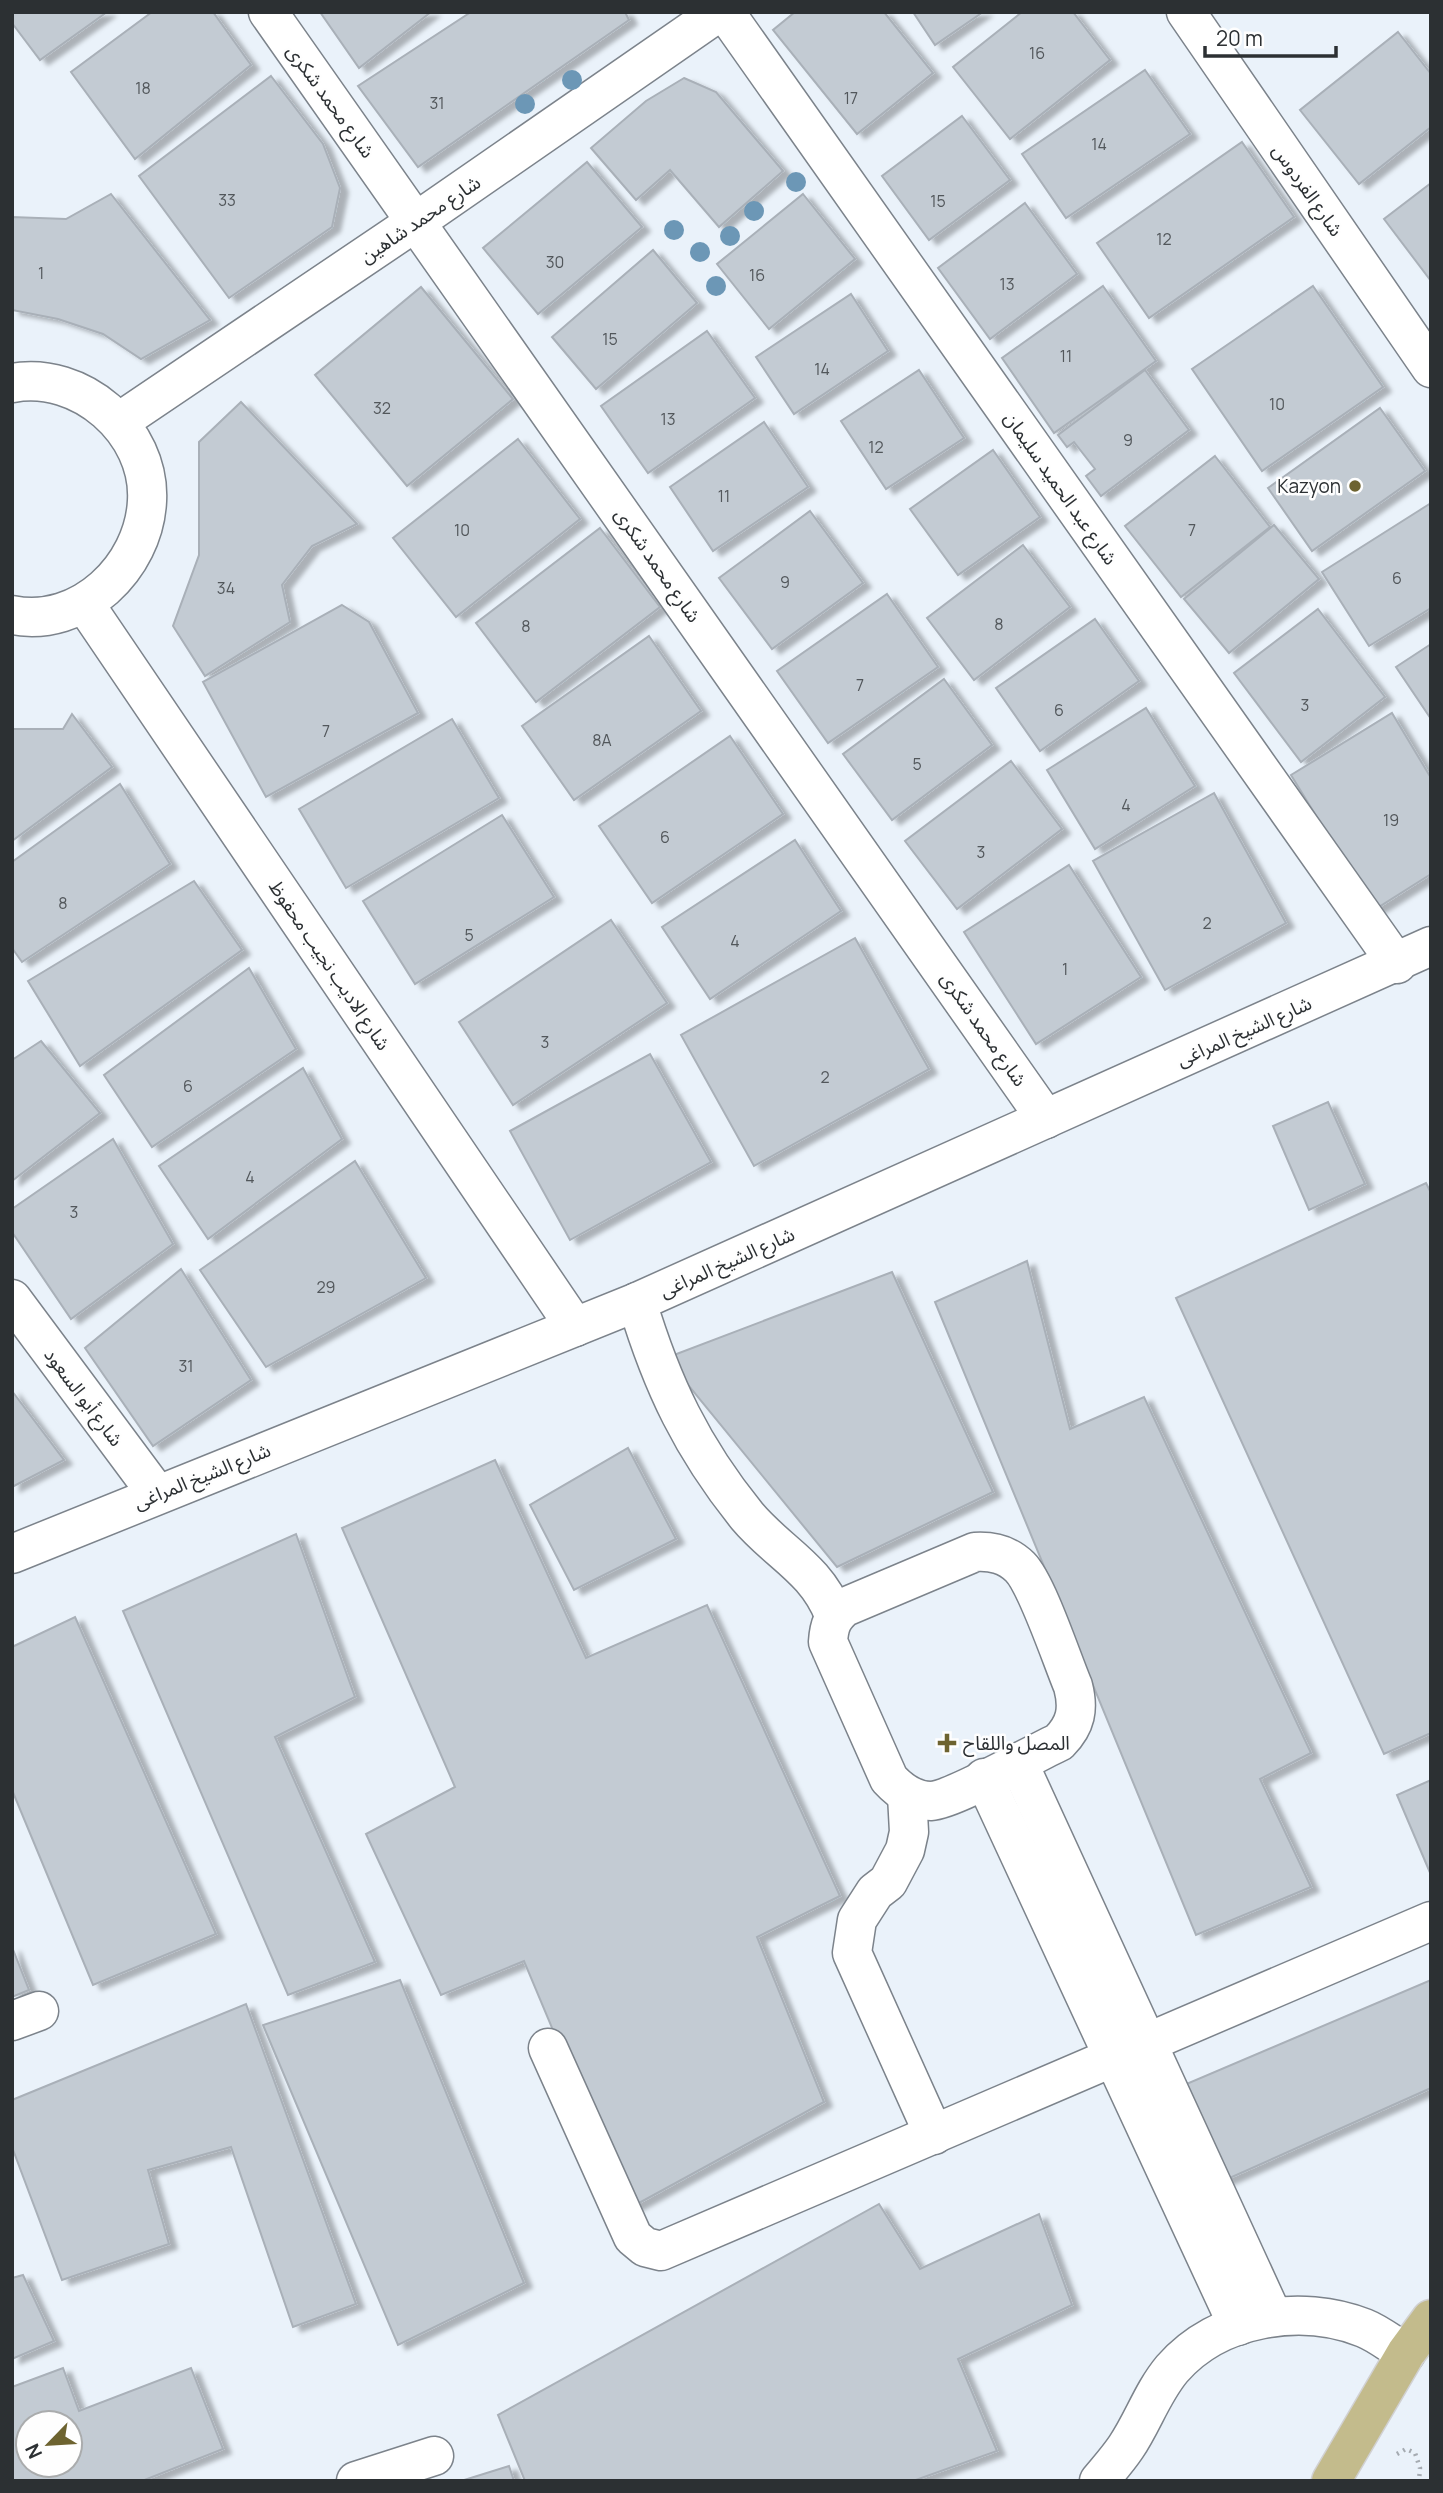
<svg xmlns="http://www.w3.org/2000/svg" width="1443" height="2493" viewBox="0 0 1443 2493" font-family="Manrope,'Noto Sans Arabic',sans-serif">
<style>
.building{fill:#c3cbd3;stroke:#a9b0b8;stroke-width:2;fill-rule:evenodd;filter:url(#shadow)}
.lines{fill:none;stroke-linecap:round;stroke-linejoin:round}
.minor-casing{stroke:#7c838b;stroke-width:41}
.major-casing{stroke:#d1d1d2;stroke-width:41}
.path{stroke:#a5abb1;stroke-width:4.5;stroke-dasharray:2 5;stroke-linecap:butt}
.minor{stroke:#fff;stroke-width:38}
.major{stroke:#c3bb8c;stroke-width:38}
.tree{fill:#6c97b6}
.poi-dot{fill:#6d6330;stroke:#fefefe;stroke-width:2.5}
.labels{text-anchor:middle;stroke-width:5;stroke-linejoin:round;paint-order:stroke}
.number-label{font-size:16px;fill:#52575b}
.street-label{font-size:19px;fill:#2c3033;stroke:#fefefe}
.poi-label{font-size:19px;fill:#2c3033;stroke:#fefefe;text-anchor:end}
</style>
<defs>
<filter id="shadow"><feDropShadow dx="8" dy="4.5" stdDeviation="2" flood-color="#0004"/></filter>
</defs>
<rect width="100%" height="100%" fill="#eaf2fa"/>
<g class="building">
<path d="M12,12H107L40,60L12,23Z"/>
<path d="M152,12H213L251,65L135,159L71,72Z"/>
<path d="M320,12H431L359,68Z"/>
<path d="M471,12H625L629,20L418,167L358,86Z"/>
<path d="M795,12H884L933,73L857,134L773,30Z"/>
<path d="M913,12H983L935,45Z"/>
<path d="M1022,12H1073L1110,60L1010,139L953,67Z"/>
<path d="M1398,32L1431,74V127L1359,184L1300,110Z"/>
<path d="M1145,70L1190,134L1066,218L1022,154Z"/>
<path d="M271,76L323,144L340,188L332,227L229,298L139,176Z"/>
<path d="M684,78L716,92L783,171L719,227L670,170L636,200L591,148L646,101Z"/>
<path d="M962,116L1010,180L929,240L882,176Z"/>
<path d="M1242,142L1294,217L1149,318L1097,243Z"/>
<path d="M587,162L642,227L538,314L483,248Z"/>
<path d="M1431,183V281L1384,219Z"/>
<path d="M111,194L210,320L141,359L103,334L58,319L12,310V217L66,219Z"/>
<path d="M803,194L855,259L769,329L717,264Z"/>
<path d="M1025,203L1077,274L990,339L938,268Z"/>
<path d="M653,250L697,303L596,389L552,337Z"/>
<path d="M1103,286L1156,361L1054,433L1002,358Z"/>
<path d="M1313,286L1383,387L1262,471L1192,369Z"/>
<path d="M421,287L513,399L407,486L315,375Z"/>
<path d="M851,294L888,351L794,414L756,357Z"/>
<path d="M707,331L755,398L648,473L601,406Z"/>
<path d="M919,370L964,438L886,489L841,421Z"/>
<path d="M1145,370L1189,430L1101,496L1086,476L1095,469L1074,442L1067,447L1058,435Z"/>
<path d="M241,402L357,524L312,546L282,585L290,622L205,676L173,626L199,555V442Z"/>
<path d="M1380,408L1425,471L1312,551L1268,488Z"/>
<path d="M764,422L808,487L713,551L670,487Z"/>
<path d="M518,439L580,519L456,617L393,538Z"/>
<path d="M993,450L1040,517L958,575L910,509Z"/>
<path d="M1215,456L1270,527L1181,597L1125,526Z"/>
<path d="M1431,503V608L1369,646L1322,572Z"/>
<path d="M810,511L863,583L772,649L719,578Z"/>
<path d="M1274,525L1319,579L1229,653L1184,599Z"/>
<path d="M600,528L660,607L536,702L476,623Z"/>
<path d="M1023,545L1070,607L974,680L927,618Z"/>
<path d="M887,594L938,667L828,743L777,671Z"/>
<path d="M342,605L369,622L418,713L266,797L203,682Z"/>
<path d="M1318,609L1385,697L1301,762L1234,673Z"/>
<path d="M1095,619L1139,681L1040,751L996,688Z"/>
<path d="M649,636L701,711L574,800L522,726Z"/>
<path d="M1431,644V719L1396,667Z"/>
<path d="M944,679L992,745L892,820L843,754Z"/>
<path d="M1146,708L1195,786L1095,849L1047,770Z"/>
<path d="M1392,713L1431,778V874L1374,910L1291,775Z"/>
<path d="M72,714L112,767L12,841V729H63Z"/>
<path d="M452,719L499,798L346,888L299,809Z"/>
<path d="M730,736L783,814L652,903L599,826Z"/>
<path d="M1011,761L1062,829L957,909L905,841Z"/>
<path d="M120,784L170,864L22,962L12,948V862Z"/>
<path d="M1214,793L1286,923L1165,990L1093,861Z"/>
<path d="M502,815L554,897L415,984L363,901Z"/>
<path d="M795,840L841,911L710,999L662,927Z"/>
<path d="M1069,865L1141,977L1036,1044L964,932Z"/>
<path d="M194,881L242,950L80,1066L28,981Z"/>
<path d="M611,920L667,1003L513,1105L459,1022Z"/>
<path d="M855,938L929,1069L754,1166L681,1035Z"/>
<path d="M249,968L296,1049L152,1147L104,1075Z"/>
<path d="M41,1041L100,1113L12,1181V1060Z"/>
<path d="M650,1054L711,1162L570,1240L510,1131Z"/>
<path d="M303,1068L342,1139L208,1239L159,1166Z"/>
<path d="M1328,1102L1365,1184L1309,1210L1273,1126Z"/>
<path d="M113,1139L173,1244L71,1319L12,1232V1209Z"/>
<path d="M355,1161L426,1278L266,1367L200,1270Z"/>
<path d="M1426,1183L1431,1193V1733L1384,1754L1176,1298Z"/>
<path d="M1027,1261L1070,1429L1144,1397L1311,1753L1260,1779L1311,1887L1196,1935L935,1302Z"/>
<path d="M181,1269L251,1380L153,1446L85,1348Z"/>
<path d="M892,1272L993,1492L837,1567L666,1358Z"/>
<path d="M12,1391L64,1460L12,1487Z"/>
<path d="M628,1448L676,1539L574,1590L530,1505Z"/>
<path d="M495,1460L586,1658L707,1605L840,1896L757,1937L824,2102L628,2209L524,1961L441,1995L366,1834L455,1787L342,1528Z"/>
<path d="M296,1534L355,1697L275,1737L375,1962L288,1995L123,1611Z"/>
<path d="M75,1617L216,1934L93,1985L12,1790V1647Z"/>
<path d="M1431,1780V1875L1397,1795Z"/>
<path d="M12,1947L29,1990L12,1997Z"/>
<path d="M400,1980L524,2283L398,2345L263,2025Z"/>
<path d="M1431,1980V2088L1223,2181L1184,2085Z"/>
<path d="M246,2004L356,2304L293,2327L231,2147L148,2170L169,2244L62,2280L12,2147V2100Z"/>
<path d="M879,2204L920,2269L1039,2214L1072,2305L958,2359L997,2451L913,2481H525L498,2415Z"/>
<path d="M23,2275L54,2341L12,2359V2278Z"/>
<path d="M63,2368L79,2411L191,2368L223,2449L142,2481H12V2387ZM28,2423H70V2465H28Z"/>
<path d="M509,2466L514,2481H461Z"/>
</g>
<g class="lines">
<g class="minor-casing">
<g id="minor">
<path d="M268,12L1046,1119"/>
<path d="M725,12L1397,964"/>
<path d="M1186,12L1431,368"/>
<path d="M12,383C80,370 151,431 147,501C144,567 81,629 12,615"/>
<path d="M119,422L417,221L719,12"/>
<path d="M84,603L575,1327"/>
<path d="M12,1299L157,1494"/>
<path d="M637,1302C662,1385 692,1448 747,1516C778,1553 816,1568 834,1615"/>
<path d="M975,1552C992,1551 1007,1554 1020,1567C1037,1584 1062,1660 1073,1686C1079,1709 1076,1725 1059,1742C1033,1754 953,1800 931,1801C913,1801 900,1791 889,1779L828,1642C829,1626 832,1617 845,1607Z"/>
<path d="M12,1554L637,1302L1431,946"/>
<path d="M1018,1762L1273,2317"/>
<path d="M984,1778L1238,2326"/>
<path d="M907,1795L909,1832L905,1850L888,1882L875,1892L857,1920L852,1953L934,2135"/>
<path d="M12,2021L39,2011"/>
<path d="M548,2048L633,2237L645,2247L661,2251L1431,1921"/>
<path d="M356,2481L434,2456"/>
<path d="M1099,2481C1108,2470 1118,2459 1126,2447C1143,2422 1152,2393 1172,2369C1218,2316 1301,2303 1364,2328C1379,2334 1392,2345 1406,2353"/>
</g>
</g>
<g class="major-casing">
<path id="major" d="M1331,2481L1406,2353L1431,2319"/>
</g>
<path class="path" d="M1397,2454L1406,2449L1415,2453L1420,2468L1419,2481"/>
<use href="#minor" class="minor"/>
<use href="#major" class="major"/>
</g>
<g class="tree">
<circle cx="572" cy="80" r="10"/>
<circle cx="525" cy="104" r="10"/>
<circle cx="796" cy="182" r="10"/>
<circle cx="754" cy="211" r="10"/>
<circle cx="674" cy="230" r="10"/>
<circle cx="730" cy="236" r="10"/>
<circle cx="700" cy="252" r="10"/>
<circle cx="716" cy="286" r="10"/>
</g>
<g class="poi-dot">
<circle cx="1355" cy="486" r="7"/>
<path d="M943.5 1732.5h7v7h7v7h-7v7h-7v-7h-7v-7h7z"/>
</g>
<g class="labels">
<g class="number-label">
<text x="1037" y="59">16</text>
<text x="143" y="94">18</text>
<text x="851" y="104">17</text>
<text x="437" y="109">31</text>
<text x="1099" y="150">14</text>
<text x="227" y="206">33</text>
<text x="938" y="207">15</text>
<text x="1164" y="245">12</text>
<text x="555" y="268">30</text>
<text x="41" y="279">1</text>
<text x="757" y="281">16</text>
<text x="1007" y="290">13</text>
<text x="610" y="345">15</text>
<text x="1066" y="362">11</text>
<text x="822" y="375">14</text>
<text x="1277" y="410">10</text>
<text x="382" y="414">32</text>
<text x="668" y="425">13</text>
<text x="1128" y="446">9</text>
<text x="876" y="453">12</text>
<text x="724" y="502">11</text>
<text x="462" y="536">10</text>
<text x="1192" y="536">7</text>
<text x="1397" y="584">6</text>
<text x="785" y="588">9</text>
<text x="226" y="594">34</text>
<text x="999" y="630">8</text>
<text x="526" y="632">8</text>
<text x="860" y="691">7</text>
<text x="1305" y="711">3</text>
<text x="1059" y="716">6</text>
<text x="326" y="737">7</text>
<text x="602" y="746">8A</text>
<text x="917" y="770">5</text>
<text x="1126" y="811">4</text>
<text x="1391" y="826">19</text>
<text x="665" y="843">6</text>
<text x="981" y="858">3</text>
<text x="63" y="909">8</text>
<text x="1207" y="929">2</text>
<text x="469" y="941">5</text>
<text x="735" y="947">4</text>
<text x="1065" y="975">1</text>
<text x="545" y="1048">3</text>
<text x="825" y="1083">2</text>
<text x="188" y="1092">6</text>
<text x="250" y="1183">4</text>
<text x="74" y="1218">3</text>
<text x="326" y="1293">29</text>
<text x="186" y="1372">31</text>
</g>
<g class="street-label">
<text transform="translate(331 101) rotate(54)" y="7">شارع محمد شكرى</text>
<text transform="translate(1308 190) rotate(55)" y="7">شارع الفردوس</text>
<text transform="translate(420 219) rotate(-34)" y="7">شارع محمد شاهين</text>
<text transform="translate(1061 488) rotate(55)" y="7">شارع عبد الحميد سليمان</text>
<text transform="translate(658 565) rotate(55)" y="7">شارع محمد شكرى</text>
<text transform="translate(330 965) rotate(56)" y="7">شارع الاديب نجيب محفوظ</text>
<text transform="translate(984 1029) rotate(55)" y="7">شارع محمد شكرى</text>
<text transform="translate(1244 1031) rotate(-24)" y="7">شارع الشيخ المراغى</text>
<text transform="translate(727 1262) rotate(-24)" y="7">شارع الشيخ المراغى</text>
<text transform="translate(84 1397) rotate(53)" y="7">شارع أبو السعود</text>
<text transform="translate(202 1476) rotate(-22)" y="7">شارع الشيخ المراغى</text>
</g>
<g class="poi-label">
<text x="1341" y="493">Kazyon</text>
<text x="963" y="1750" text-anchor="start">المصل واللقاح</text>
</g>
</g>
<rect width="1443" height="2493" fill="none" stroke="#2c3033" stroke-width="28"/>
<g transform="translate(49 2444) rotate(245)"><circle r="33" fill="#fefefe" stroke="#aaacad" stroke-width="2"/>
<path d="M0-5L12 26L0 18L-12 26Z" fill="#6d6330"/>
<text y="-10" font-size="19" font-weight="bold" text-anchor="middle" fill="#2c3033">N</text>
</g>
<path d="M1205 46v10h131v-10" fill="none" stroke="#2c3033" stroke-width="3.5"/>
<text x="1216" y="46" font-size="21" fill="#2c3033" stroke="#fefefe" stroke-width="5" paint-order="stroke">20 m</text>
</svg>
